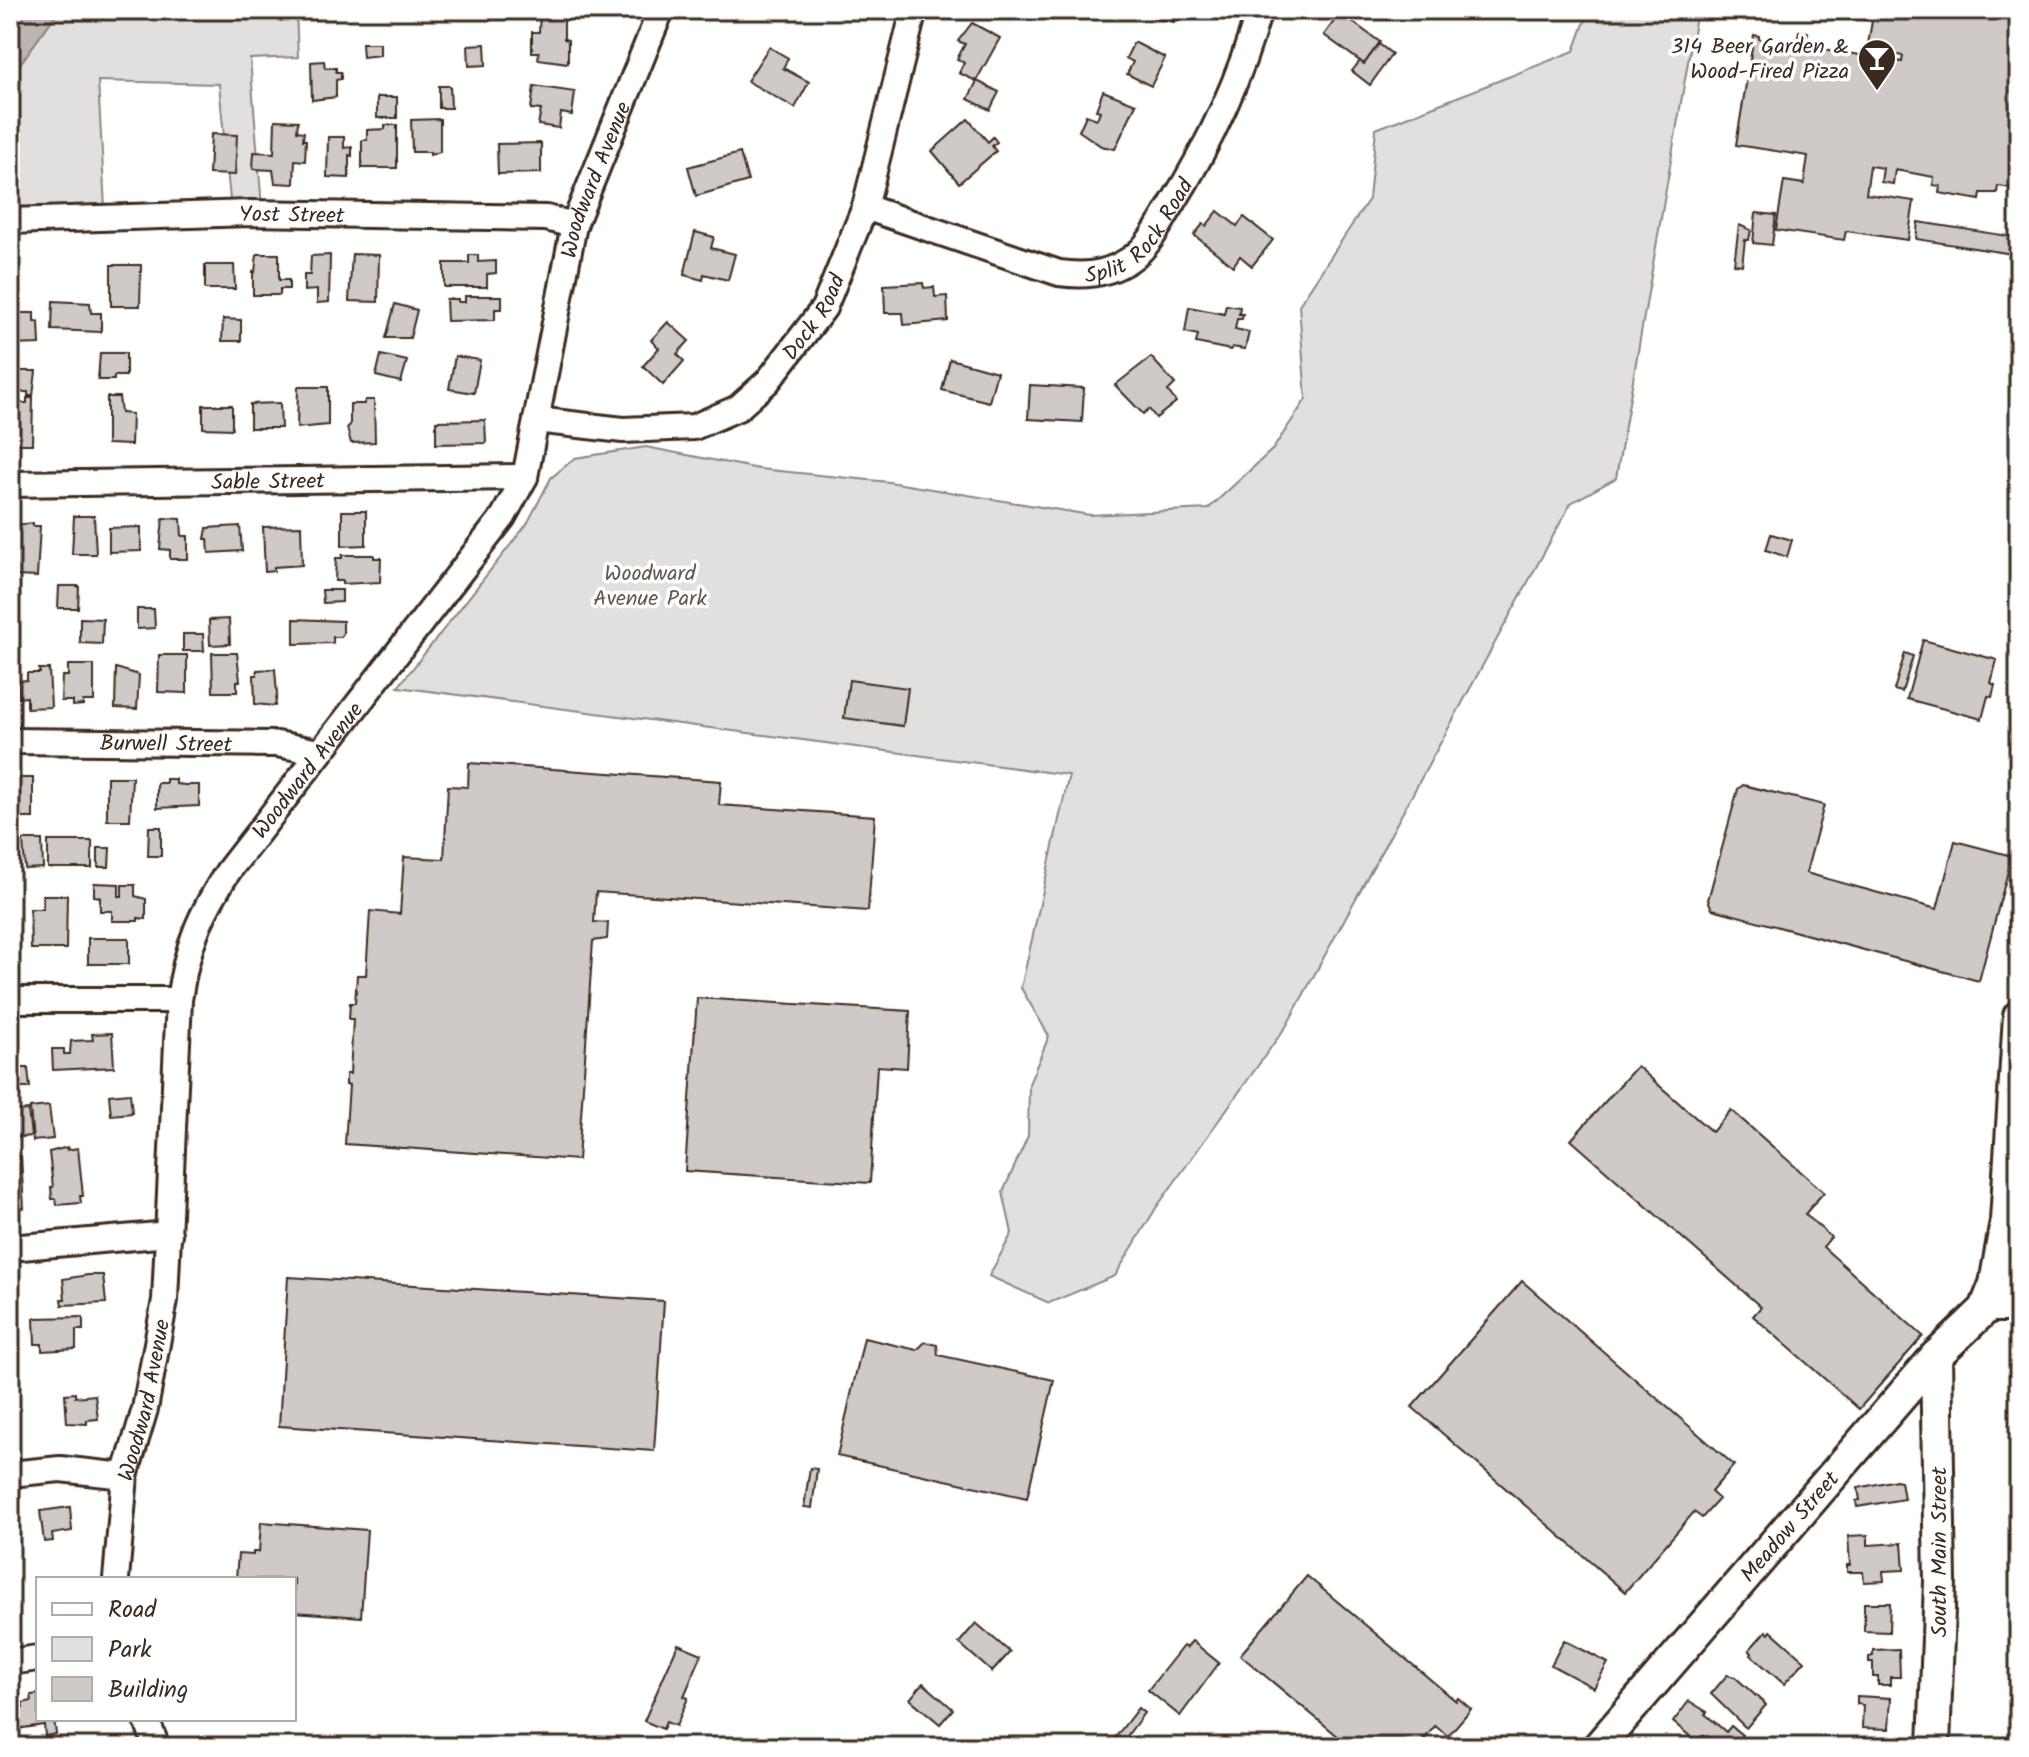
<svg xmlns="http://www.w3.org/2000/svg" width="2029" height="1757" viewBox="0 0 2029 1757" font-family="Kalam,sans-serif">
<style>
.green{fill:#e2e0de;stroke:#8e857e;stroke-width:2}
.water{fill:#bcb6b3;stroke:#887e77;stroke-width:2}
.building{fill:#cfcac7;stroke:#3b2a1e;stroke-width:2}
.lines{fill:none;stroke-linecap:round;stroke-linejoin:round}
.minor-casing{stroke:#3b2a1e;stroke-width:30}
.major-casing{stroke:#3b2a1e;stroke-width:36}
.minor{stroke:#fff;stroke-width:24}
.major{stroke:#fff;stroke-width:30}
.labels{text-anchor:middle;stroke-width:7;stroke-linejoin:round;paint-order:stroke}
.poi-label{font-size:22px;fill:#3b2a1e;stroke:#fff;text-anchor:end}
.street-label{font-size:22px;fill:#3b2a1e;stroke:#fff}
.park-label{font-size:22px;fill:#65584e;stroke:#fff}
</style>
<rect width="100%" height="100%" fill="#fff"/>
<filter id="ink" filterUnits="userSpaceOnUse"><feTurbulence type="fractalNoise" baseFrequency=".0125" numOctaves="2"/><feDisplacementMap in="SourceGraphic" scale="16" xChannelSelector="R" yChannelSelector="G"/><feConvolveMatrix kernelMatrix="1 2 1 2 8 2 1 2 1" color-interpolation-filters="sRGB"/></filter>
<g filter="url(#ink)">
<g class="green">
<path d="M10,10H296L298,57L250,59L263,220L232,221L219,84L98,81L106,226L10,229Z"/>
<path d="M1589,10H1697L1616,478L1571,503L1287,1025L1156,1208L1115,1276L1049,1303L989,1276L1012,1233L1003,1192L1028,1136L1029,1084L1049,1036L1021,988L1069,775L398,687L527,524L551,478L575,458L646,447L759,469L889,482L1090,515L1208,509L1273,449L1306,399L1299,305L1369,199L1376,129L1574,51Z"/>
</g>
<path class="water" d="M10,10H59L10,78Z"/>
<g class="building">
<path d="M540,10L564,11V39L568,40V63L538,59L539,52H532V32H539Z"/>
<path d="M1138,10H1177L1174,22L1137,14Z"/>
<path d="M1849,10H2019V189L1998,186L1997,193H1981L1980,200L1939,193L1940,186L1933,185L1934,177L1895,170L1893,184L1881,182L1883,168L1870,166L1866,194L1914,201L1908,240L1846,231L1844,240L1776,230L1784,181L1804,184L1808,156L1736,145L1754,35L1759,36V39L1797,45L1799,31L1808,32L1805,46L1902,62L1903,56L1867,50L1872,21L1848,17Z"/>
<path d="M1340,13L1380,42L1364,64L1324,35Z"/>
<path d="M972,23L1000,38L976,81L959,73L964,63L957,59L965,44L958,41Z"/>
<path d="M1134,42L1165,58L1151,86L1127,74L1133,62L1126,58Z"/>
<path d="M362,43H380V55L363,57Z"/>
<path d="M485,44L486,65L469,66L468,45Z"/>
<path d="M1379,44L1392,54L1370,85L1352,71L1360,61L1364,64Z"/>
<path d="M769,47L788,58L783,68L809,82L795,108L747,81Z"/>
<path d="M324,61L325,68H336V72H341V79L336,80V97L312,100L311,62Z"/>
<path d="M977,81L999,92L990,110L968,99Z"/>
<path d="M439,86H450L451,108H439Z"/>
<path d="M534,86L575,92L572,115L561,113L559,128L538,125L541,110L531,109Z"/>
<path d="M1103,91L1136,104L1115,149L1101,146L1079,131L1086,115L1097,119L1100,111L1096,110Z"/>
<rect x="377" y="97" width="20" height="21"/>
<path d="M440,119V152L430,155V152H412L411,120Z"/>
<path d="M968,119L988,142L993,137L997,142L992,146L996,151L959,183L932,151Z"/>
<path d="M275,120L298,121L297,131L304,132L303,140H306L305,161L295,160L294,184L275,183L273,170L253,169L254,152L274,153Z"/>
<path d="M385,125H397V168H362V140H367V130L385,129Z"/>
<path d="M211,134L237,135L235,175L209,174Z"/>
<path d="M328,137H344V148L352,147V156L349,155V178L327,177Z"/>
<path d="M541,143V173L498,174L497,144Z"/>
<path d="M740,153L748,181L696,196L688,167Z"/>
<path d="M1218,211L1237,226L1244,217L1273,240L1252,266L1240,256L1233,266L1194,235L1203,224L1206,226Z"/>
<path d="M1756,213L1776,215L1772,245L1753,243Z"/>
<path d="M1918,222L2015,237L2013,254L1916,239Z"/>
<path d="M1739,225L1751,230L1749,240H1745L1742,265L1734,264Z"/>
<path d="M695,232L714,237L711,248L735,254L728,280L704,274L703,280L684,275Z"/>
<path d="M257,254H279V280H289V289H280V295H253V271L255,272Z"/>
<path d="M352,254L379,255L378,302L349,301Z"/>
<path d="M330,255L329,302L317,303V290L304,291V275H310L311,256Z"/>
<path d="M469,255H478V262L496,261V273L487,274V287H444V263H469Z"/>
<path d="M111,265H141L140,306H111Z"/>
<path d="M205,265H234L235,289H205Z"/>
<path d="M923,283L924,288L934,287L935,297L947,296L948,321L904,325L903,313H885L884,285Z"/>
<path d="M465,296H502V309H495V320L447,321L446,299H458V302H465Z"/>
<path d="M53,301L90,303L91,313H101V332L52,330Z"/>
<path d="M395,304L417,310L410,338H386Z"/>
<path d="M1226,305L1240,307L1239,314H1243L1242,319H1237L1235,329L1249,332L1245,349L1232,347L1231,350L1196,343L1198,335L1185,332L1189,307L1224,314Z"/>
<path d="M10,313H34V322H39L40,344L10,345Z"/>
<path d="M223,319L241,320V341H222Z"/>
<path d="M668,322L689,341L677,354L684,361L663,385L643,366L659,348L651,340Z"/>
<path d="M100,353H126V376H114V380H98Z"/>
<path d="M381,355L407,361L401,382L376,376Z"/>
<path d="M455,356L480,360L474,393L449,389Z"/>
<path d="M1151,357L1175,384L1168,391L1176,402L1156,418L1149,409L1143,414L1115,385Z"/>
<path d="M950,359L997,372L989,402L942,390Z"/>
<path d="M10,371H36L33,396H28V392H20V403H27V398H33L32,444H17V437H10Z"/>
<path d="M1030,385L1084,388L1082,422L1028,419Z"/>
<path d="M298,387H328V425L297,428Z"/>
<path d="M107,397H119L121,413L132,414L131,445L107,444Z"/>
<path d="M365,400H374L375,442L351,443L347,428L350,425V404H364Z"/>
<path d="M280,403L281,428H250V404Z"/>
<path d="M203,405H232V429L203,428Z"/>
<path d="M485,420L486,443L436,444V421Z"/>
<path d="M342,511H366V545L342,546Z"/>
<path d="M74,516H94L96,554H72Z"/>
<path d="M163,518L181,519L182,536H188V559H170V550L160,549Z"/>
<path d="M33,523V526H40L37,577L16,576L13,575V570H16L15,525Z"/>
<path d="M240,526L242,551L209,553L208,539H205L207,528Z"/>
<path d="M301,526L302,565L274,567V571L265,572L263,527Z"/>
<path d="M141,527V551L109,552V528Z"/>
<path d="M1771,534L1792,540L1787,557L1766,550Z"/>
<path d="M342,555H374V558H381L380,582L342,584V581H335L336,558H342Z"/>
<path d="M59,586H79L78,608H58Z"/>
<path d="M322,590H342V602L323,603Z"/>
<path d="M137,609H154L155,628L137,629Z"/>
<path d="M80,618L103,619L102,644L80,643Z"/>
<path d="M229,619L230,644L210,645L209,620Z"/>
<path d="M294,619L343,621V633L341,637H333V643L294,644Z"/>
<path d="M183,634H203L204,651H183Z"/>
<path d="M1923,640L1997,660L1991,683L1995,685L1992,697L1988,696L1982,719L1907,699Z"/>
<path d="M212,653H237L240,681H237V692H213Z"/>
<path d="M1905,653L1913,656L1902,692L1894,690Z"/>
<path d="M159,655H187V693L158,692Z"/>
<path d="M68,665H94V701H83V705L73,706V701H61L62,676H68Z"/>
<path d="M116,668L139,675L137,709L115,708Z"/>
<path d="M39,669H49L51,707L27,708V697L19,698L18,681L27,680V673H40Z"/>
<path d="M275,669L277,694L275,706L255,704L254,675H257V670Z"/>
<path d="M849,680L908,688L903,726L844,718Z"/>
<path d="M469,763L721,781L719,805L875,816L868,911L596,892L594,922L608,923L607,939L593,941L578,1160L345,1144L349,1085H346V1074H350L353,1019H349L350,1003H355L357,975H366L370,911L400,914L404,857L444,859L448,786L468,787Z"/>
<path d="M107,777H132L130,820H107Z"/>
<path d="M10,778H33V818H15V814H10Z"/>
<path d="M166,779H176V784L185,785H199V806L157,808V783H166Z"/>
<path d="M1743,785L1824,805L1806,873L1937,909L1955,841L2012,856L1979,981L1712,909L1708,900L1738,789Z"/>
<path d="M149,827H161V856H148Z"/>
<path d="M23,840H42L43,868L25,869Z"/>
<rect x="48" y="841" width="44" height="27"/>
<path d="M98,848H110L109,867H98Z"/>
<path d="M94,883L119,884V896H122V885H135V896L146,899V919L138,918V921H112V911H100V897L94,896Z"/>
<path d="M43,895H67L66,949H31L30,909H43Z"/>
<rect x="88" y="938" width="41" height="26"/>
<path d="M697,998L910,1011L907,1068L877,1066L870,1183L685,1171Z"/>
<path d="M112,1033L114,1067L53,1070L52,1049H64V1054H70L71,1041L93,1040L92,1034Z"/>
<path d="M1637,1066L1712,1132L1731,1110L1824,1192L1805,1214L1831,1237L1823,1247L1923,1336L1859,1409L1753,1316L1761,1307L1571,1140Z"/>
<path d="M10,1068H28L30,1088H19L18,1092L10,1093Z"/>
<path d="M130,1093L132,1113L111,1115L109,1095Z"/>
<path d="M49,1106L53,1139L33,1141L30,1108Z"/>
<path d="M28,1110L31,1136L13,1138L10,1112Z"/>
<path d="M68,1147L67,1150L78,1148L83,1196H80L81,1203L57,1205L56,1199H52L51,1187H53L49,1152Z"/>
<path d="M21,1156L24,1208L10,1209V1157Z"/>
<path d="M88,1275H103L106,1303L62,1305L61,1299H65L63,1279Z"/>
<path d="M288,1277L664,1301L654,1451L279,1426Z"/>
<path d="M1522,1281L1734,1465L1711,1492L1719,1499L1702,1518L1694,1512L1625,1592L1412,1407Z"/>
<path d="M83,1317V1330H76V1349L42,1351V1344H35L34,1318Z"/>
<path d="M864,1338L917,1350L925,1342L937,1345L938,1355L1054,1380L1027,1498L837,1456Z"/>
<path d="M75,1393V1397L95,1395L98,1419L87,1420V1424L67,1423L65,1394Z"/>
<path d="M810,1468L817,1469L812,1508L804,1507Z"/>
<path d="M1896,1480L1901,1481L1904,1499L1857,1507L1856,1501L1860,1500L1858,1488Z"/>
<path d="M70,1507L72,1531L52,1534L53,1541L44,1542L40,1511Z"/>
<path d="M261,1522L367,1530L361,1617L294,1612V1579H236L238,1554L253,1555V1552H259Z"/>
<path d="M1868,1535V1545L1902,1543L1904,1570L1883,1571L1884,1581L1864,1582L1863,1572H1847V1565H1850L1848,1536Z"/>
<path d="M1307,1576L1456,1701L1458,1698L1471,1709L1448,1736L1435,1726L1418,1747H1351L1240,1655Z"/>
<path d="M1864,1603H1890L1889,1632L1864,1631Z"/>
<path d="M976,1623L1010,1652L992,1672L959,1643Z"/>
<path d="M1766,1631L1769,1634L1771,1631L1805,1661L1784,1684L1751,1655L1752,1653L1749,1650Z"/>
<path d="M1564,1640L1608,1663L1594,1688L1551,1665Z"/>
<path d="M1192,1641L1219,1663L1180,1716L1148,1690L1183,1646L1186,1648Z"/>
<path d="M678,1644L702,1654L684,1696L688,1698L676,1726L666,1722L663,1729L644,1721Z"/>
<path d="M1899,1649L1900,1677H1890V1685H1878V1677H1873V1662H1869V1657L1873,1656V1650Z"/>
<path d="M1727,1675L1735,1677L1766,1705L1746,1728L1711,1694Z"/>
<path d="M923,1683L953,1709L940,1724L910,1699Z"/>
<path d="M38,1694V1719H54L56,1734L45,1736L44,1725L16,1729L13,1710L23,1708L22,1703L32,1701L31,1695Z"/>
<path d="M1857,1696L1891,1698L1889,1729L1862,1728L1863,1705L1857,1704Z"/>
<path d="M1689,1701L1707,1712L1705,1714L1726,1732L1731,1726L1742,1735L1733,1747H1726L1720,1743L1718,1746L1707,1736H1702L1697,1742L1673,1722Z"/>
<path d="M1138,1708L1144,1713L1127,1736L1142,1747H1116L1111,1743Z"/>
</g>
<g class="lines">
<g class="minor-casing">
<g id="minor">
<path id="s1" d="M865,207L1059,273C1083,276 1103,275 1124,263C1147,251 1158,227 1171,206C1209,145 1240,80 1259,10"/>
<path id="s2" d="M10,221L250,213L546,218L574,225"/>
<path id="s3" d="M536,420L623,430L694,427L738,408L768,381L824,308L865,207L914,10"/>
<path id="s4" d="M10,484L525,477"/>
<path id="s5" d="M10,741L277,744L319,752"/>
<path d="M10,1000H179"/>
<path d="M10,1248L169,1234"/>
<path d="M1985,1309H2019"/>
<path d="M10,1474L60,1469L125,1476"/>
<path id="s6" d="M116,1579L125,1476L145,1409L165,1300L179,1000C187,946 199,916 229,870L503,517L525,477L574,225L661,10"/>
<path d="M10,1662L38,1658"/>
<path d="M146,1719L157,1747"/>
</g>
</g>
<g class="major-casing">
<g id="major">
<path id="s7" d="M1598,1747L1936,1356L1985,1309L1995,1284L2006,1221L2019,1016"/>
<path d="M1934,1747L1940,1581L1936,1356"/>
</g>
</g>
<use href="#minor" class="minor"/>
<use href="#major" class="major"/>
</g>
</g>
<defs>
<g id="bar-pin" transform="scale(2)"><path d="M0 17L-7.5 6A9.5 9.5 0 1 1 7.5 6Z" fill="#3b2a1e" stroke="#fff"/><path d="M-6-5H6L.8 .8V4.5H3.5V6h-7V4.5H-.8V.8Z" fill="#fff"/></g>
</defs>
<g fill-rule="evenodd">
<use href="#bar-pin" x="1877" y="58"/>
</g>
<g class="labels">
<g class="poi-label">
<text x="1849" y="53">314 Beer Garden &amp;<tspan x="1849" dy="25">Wood-Fired Pizza</tspan></text>
</g>
<g class="street-label">
<text dy="8" stroke="none"><textPath href="#s6" startOffset="1524">Woodward Avenue</textPath></text>
<text dy="8" stroke="none"><textPath href="#s2" startOffset="282">Yost Street</textPath></text>
<text dy="8" stroke="none"><textPath href="#s1" startOffset="304">Split Rock Road</textPath></text>
<text dy="8" stroke="none"><textPath href="#s3" startOffset="326">Dock Road</textPath></text>
<text dy="8" stroke="none"><textPath href="#s4" startOffset="258">Sable Street</textPath></text>
<text dy="8" stroke="none"><textPath href="#s5" startOffset="156">Burwell Street</textPath></text>
<text dy="8" stroke="none"><textPath href="#s6" startOffset="852">Woodward Avenue</textPath></text>
<text dy="8" stroke="none"><textPath href="#s6" startOffset="182">Woodward Avenue</textPath></text>
<text dy="8" stroke="none"><textPath href="#s7" startOffset="292">Meadow Street</textPath></text>
<text transform="translate(1938 1552) rotate(-90)" y="8">South Main Street</text>
</g>
<g class="park-label">
<text x="650" y="580">Woodward<tspan x="650" dy="25">Avenue Park</tspan></text>
</g>
</g>
<rect width="2029" height="1757" fill="none" stroke="#fff" stroke-width="40"/>
<rect x="20" y="20" width="1989" height="1717" fill="none" stroke="#3b2a1e" stroke-width="3" filter="url(#ink)"/>
<rect x="36" y="1577" width="260" height="144" fill="#ffffff" stroke="#b1aaa5" stroke-width="2"/>
<rect x="52" y="1603" width="40" height="12" fill="#ffffff" stroke="#b1aaa5" stroke-width="2"/>
<text x="108" y="1617" font-size="24" fill="#3b2a1e">Road</text>
<rect x="52" y="1637" width="40" height="24" fill="#e2e0de" stroke="#b1aaa5" stroke-width="2"/>
<text x="108" y="1657" font-size="24" fill="#3b2a1e">Park</text>
<rect x="52" y="1677" width="40" height="24" fill="#cfcac7" stroke="#b1aaa5" stroke-width="2"/>
<text x="108" y="1697" font-size="24" fill="#3b2a1e">Building</text>
</svg>
